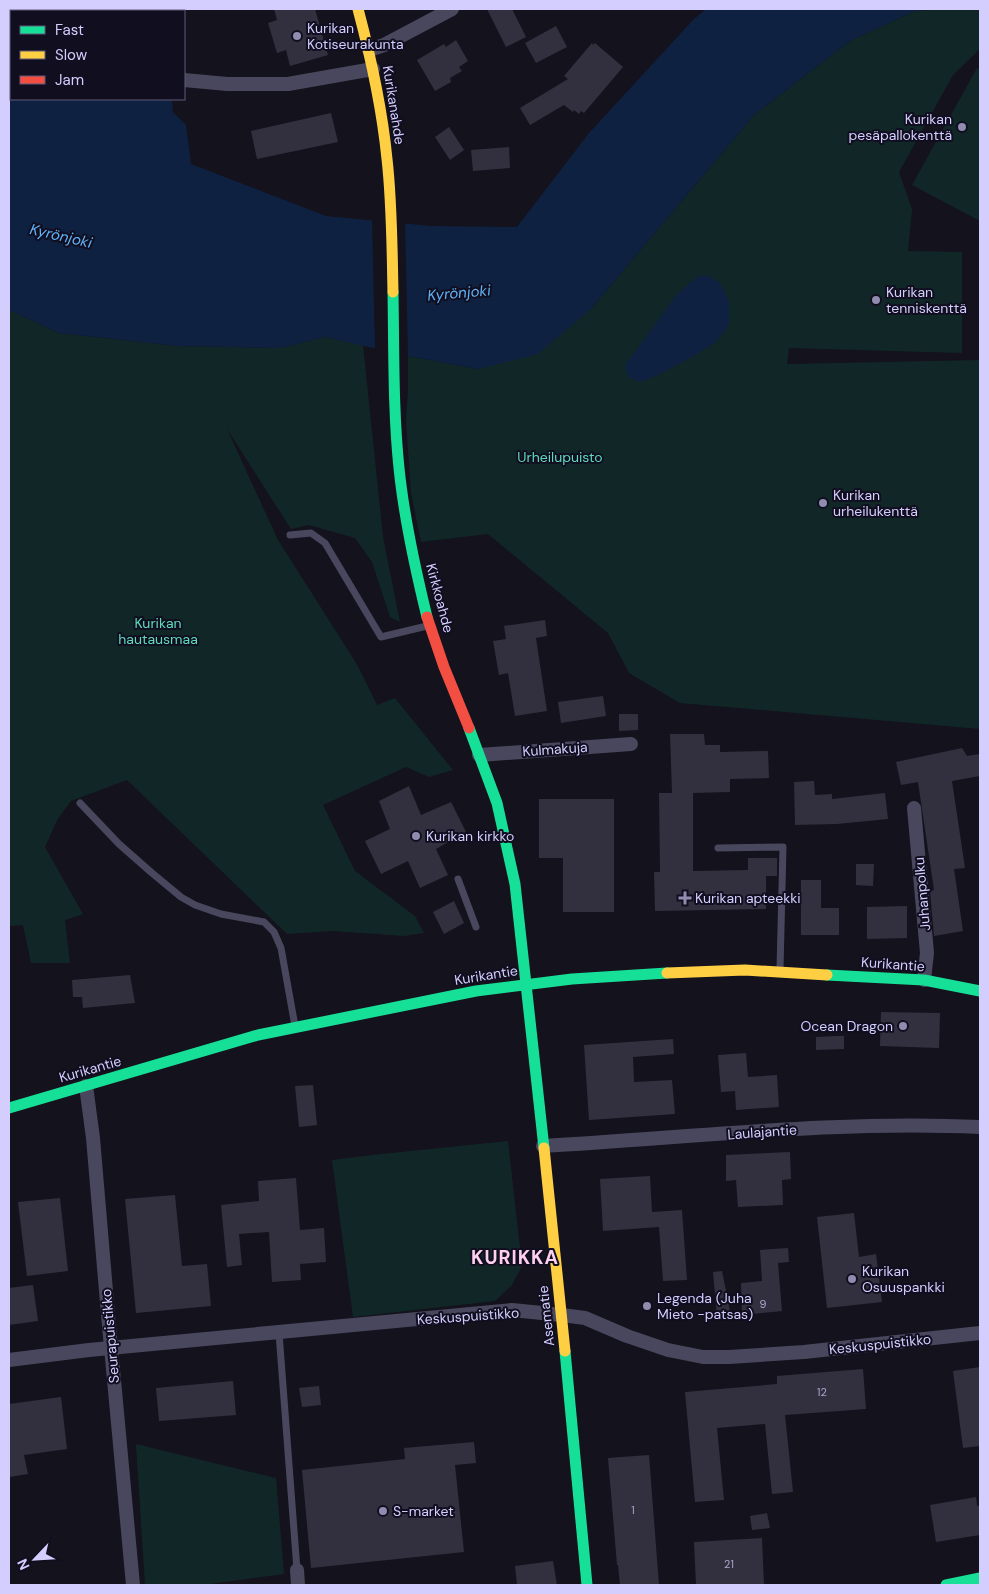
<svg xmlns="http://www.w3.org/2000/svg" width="989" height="1594" viewBox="0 0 989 1594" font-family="'DM Sans',sans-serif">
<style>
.green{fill:#112727}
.water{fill:#0f2140}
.pier{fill:#14121c}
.building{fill:#32303e}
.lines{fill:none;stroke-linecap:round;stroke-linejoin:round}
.lane{stroke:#48475d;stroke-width:7}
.street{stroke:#48475d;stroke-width:14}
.fast{stroke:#16e098;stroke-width:11}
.slow{stroke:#ffcf43;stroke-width:11}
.jam{stroke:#f24e42;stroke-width:11}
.poi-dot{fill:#908caf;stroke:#110e20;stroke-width:2}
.labels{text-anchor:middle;stroke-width:4;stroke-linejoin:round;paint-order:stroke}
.number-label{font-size:11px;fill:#aba6ce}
.poi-label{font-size:14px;fill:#d3cefe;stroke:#110e20;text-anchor:start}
.street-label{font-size:14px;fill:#d3cefe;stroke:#110e20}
.park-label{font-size:14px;fill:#5ddbbb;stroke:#110e20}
.water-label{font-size:15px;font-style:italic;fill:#60b4fa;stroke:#110e20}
.district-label{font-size:19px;font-weight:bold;letter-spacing:1px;fill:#fed0ed;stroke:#110e20}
</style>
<rect width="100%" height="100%" fill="#14121c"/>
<g class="green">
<path d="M9,9H159V11H11V88H9Z"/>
<path d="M940,9H980V49L953,75L899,172L912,209L908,251L962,252V353L789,348L787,364L980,360V729L680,703L629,673L608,633L488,534L421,542L411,493L406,421L408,391V356L478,369L591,309L754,115L850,41L915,11Z"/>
<path d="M977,68L980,70V221L912,185Z"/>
<path d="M9,310L59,333L177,346L281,348L325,337L363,345L383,537L400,622L390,617L372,562L355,538L309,525L291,529L227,429L278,540L358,666L377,705L395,698L453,770L429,777L406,767L323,805L355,871L415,916L424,933L404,936L334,931L287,934L127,780L71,801L57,820L45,847L83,914L65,920L70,963H31L23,925L9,926Z"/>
<path d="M508,1141L522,1266L512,1285L495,1301L353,1317L332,1160L381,1154Z"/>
<path d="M136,1444L276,1478L284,1574L202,1585H145Z"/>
</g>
<g class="water">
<path d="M60,9H159V11H61Z"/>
<path d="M706,9H940L915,11L850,41L754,115L591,309L538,354L478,369L408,356L325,337L281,348L177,346L59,333L9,310V88H11V99H148L161,100L162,99H172L173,112L186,125L191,164L326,216L431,226L517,227L589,133L693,20Z"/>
<path d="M698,276H709L719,282L729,301V325L717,341L696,355L656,376L640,382L628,377L625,365L678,293Z"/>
</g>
<path class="pier" d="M372,218L405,221L408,358L375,351Z"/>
<g class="building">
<path d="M274,9H315L328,55L290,66L286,50L277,53L268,23L277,20Z"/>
<path d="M487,9H512L526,37L506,47Z"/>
<path d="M556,26L567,47L536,63L525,43Z"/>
<path d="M456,40L468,61L459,67L462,71L450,78L451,82L435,91L417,60L444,44L446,47Z"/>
<path d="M592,43L593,45L595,43L623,67L584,113L581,111L579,114L574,110L573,112L564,105L530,125L520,108L568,79L564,76Z"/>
<path d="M331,113L338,142L257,159L251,131Z"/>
<path d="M449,127L464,150L450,160L435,137Z"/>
<path d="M509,147L510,168L473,171L471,150Z"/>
<path d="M545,620L547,636L536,638L547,711L515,716L508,673L499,675L493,641L506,639L504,626Z"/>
<path d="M603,696L606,716L561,723L558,702Z"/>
<path d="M619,714H638V730L619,731Z"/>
<path d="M670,734H704L705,745H720V752L768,751L769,778L730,779V792L693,793V871L748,870V858H777V876H766V909L655,911L654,872H660L659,793H672Z"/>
<path d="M962,748L967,756L980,754V776L952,781L965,868L954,869L963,931L934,936L930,891L934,890L918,782L901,785L896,762Z"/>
<path d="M814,781L815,795L832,794V799L885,793L888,819L837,824L795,825L794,782Z"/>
<path d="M409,786L421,815L451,802L466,832L436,849L448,875L420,888L408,861L381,874L365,841L390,829L379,801Z"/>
<path d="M539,799H614V912H563V858H539Z"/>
<path d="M856,864H874L873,886L856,885Z"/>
<path d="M801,880H821V908H839V935H801Z"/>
<path d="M454,901L464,923L444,934L433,912Z"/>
<path d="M907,906V938L867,939V907Z"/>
<path d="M130,975L135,1003L83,1008L82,997H73L72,980Z"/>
<path d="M881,1012L940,1013L939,1048L880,1046Z"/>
<path d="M836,1036H844V1049L816,1050V1037Z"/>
<path d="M673,1039L674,1054L633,1057L634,1082L672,1080L675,1114L589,1120L584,1045Z"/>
<path d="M746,1053L748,1077L777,1075L779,1107L736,1110L735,1091L721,1092L718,1055Z"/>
<path d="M313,1085L317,1125L299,1127L295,1086Z"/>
<path d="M790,1152L791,1179L782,1180L783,1205L738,1207L736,1180L726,1181V1155Z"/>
<path d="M650,1176L652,1212L682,1210L687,1280L663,1281L659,1227L603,1231L600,1179Z"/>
<path d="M296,1178L300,1230L324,1228L326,1262L300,1264L301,1280L272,1282L269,1232L239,1234L242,1265L227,1267L221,1205L259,1201L258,1181Z"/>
<path d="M175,1195L182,1266L207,1264L211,1306L136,1313L125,1199Z"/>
<path d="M60,1198L68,1271L27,1276L18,1202Z"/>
<path d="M854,1213L859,1257L876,1254L882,1302L827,1308L817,1217Z"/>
<path d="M788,1248L789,1262L778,1263L782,1311L742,1315L741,1283L762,1281L760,1250Z"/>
<path d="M722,1271L731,1316L717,1317L713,1272Z"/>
<path d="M33,1285L38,1321L9,1325V1288Z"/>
<path d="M980,1367V1446L963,1448L953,1371Z"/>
<path d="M863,1369L866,1409L785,1415L793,1492L772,1494L765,1424L717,1428L724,1500L695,1502L685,1392L777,1384V1376Z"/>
<path d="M233,1381L236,1415L159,1421L156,1388Z"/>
<path d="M319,1386L321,1405L302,1407L299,1388Z"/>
<path d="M61,1397L67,1449L24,1455L28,1474L9,1477V1404Z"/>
<path d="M474,1442L476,1463L455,1465L464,1552L311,1568L302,1470L405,1459L404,1448Z"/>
<path d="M649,1455L659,1585H620L618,1565H617L608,1458Z"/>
<path d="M976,1497L977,1506L980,1505V1535L936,1542L930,1505Z"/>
<path d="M767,1513L770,1528L752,1530L750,1516Z"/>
<path d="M762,1538L764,1585H696L694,1542Z"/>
<path d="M553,1561L557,1585H517L515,1566Z"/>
</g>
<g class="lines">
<g class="lane">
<path d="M290,535L311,533L325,543L381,637L427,626"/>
<path d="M80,803L119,844L152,873L181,897L195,905L221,914L264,922L274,932L281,948L295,1026"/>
<path d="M718,848L783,847L780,969"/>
<path d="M458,879L476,927"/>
<path d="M279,1333L297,1570"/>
</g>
<g class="street">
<path d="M369,50L384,45L452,9"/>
<path d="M184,80L227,84H288L373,69"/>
<path d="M479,755L631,744"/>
<path d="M914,808L927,953L924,980"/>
<path d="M86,1086L93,1138L109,1326L133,1585"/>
<path d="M543,1146C688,1138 835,1120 980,1127"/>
<path d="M9,1360L89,1350L512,1310L562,1315L585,1318L627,1336L668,1350L703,1357H729L804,1352L980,1333"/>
<path d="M297,1570L298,1585"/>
</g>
<g class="fast">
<path d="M393,292C394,351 393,410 399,468C404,518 415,568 427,617"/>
<path d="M469,728L497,803L515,884L544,1148"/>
<path d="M827,975L924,980L980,991"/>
<path d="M9,1108L258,1035L476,991L572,979L667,973"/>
<path d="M565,1351L587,1585"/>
<path d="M946,1585L980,1578"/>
</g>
<g class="slow">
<path d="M358,9C371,58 382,108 387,159C392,203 392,248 393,292"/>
<path d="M667,973L745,970L827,975"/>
<path d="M544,1148L565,1351"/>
</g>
<path class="jam" d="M427,617L444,667L469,728"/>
</g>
<g class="poi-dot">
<circle cx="297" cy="36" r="5"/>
<circle cx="962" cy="127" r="5"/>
<circle cx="876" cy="300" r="5"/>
<circle cx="823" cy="503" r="5"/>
<circle cx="416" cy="836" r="5"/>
<path d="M682.5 890.5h5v5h5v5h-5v5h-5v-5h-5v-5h5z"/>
<circle cx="903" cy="1026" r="5"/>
<circle cx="852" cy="1279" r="5"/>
<circle cx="647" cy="1306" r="5"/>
<circle cx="383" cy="1511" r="5"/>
</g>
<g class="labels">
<g class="number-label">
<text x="763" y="1308">9</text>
<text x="822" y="1396">12</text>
<text x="633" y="1514">1</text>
<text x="729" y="1568">21</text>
</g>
<g class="poi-label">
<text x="307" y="33">Kurikan<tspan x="307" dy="16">Kotiseurakunta</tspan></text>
<text x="952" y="124" text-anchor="end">Kurikan<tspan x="952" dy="16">pesäpallokenttä</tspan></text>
<text x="886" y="297">Kurikan<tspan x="886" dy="16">tenniskenttä</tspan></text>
<text x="833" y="500">Kurikan<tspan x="833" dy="16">urheilukenttä</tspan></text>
<text x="426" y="841">Kurikan kirkko</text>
<text x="695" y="903">Kurikan apteekki</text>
<text x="893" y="1031" text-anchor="end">Ocean Dragon</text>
<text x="862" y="1276">Kurikan<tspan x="862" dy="16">Osuuspankki</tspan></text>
<text x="657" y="1303">Legenda (Juha<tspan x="657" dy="16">Mieto -patsas)</tspan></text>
<text x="393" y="1516">S-market</text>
</g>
<g class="street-label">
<text transform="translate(394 105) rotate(81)" y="5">Kurikanahde</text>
<text transform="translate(440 598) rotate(75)" y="5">Kirkkoahde</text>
<text transform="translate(555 749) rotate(-4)" y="5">Kulmakuja</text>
<text transform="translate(922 894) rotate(-95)" y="5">Juhanpolku</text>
<text transform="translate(893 964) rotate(4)" y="5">Kurikantie</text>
<text transform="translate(486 975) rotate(-9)" y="5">Kurikantie</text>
<text transform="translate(90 1069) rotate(-16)" y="5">Kurikantie</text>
<text transform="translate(762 1132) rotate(-4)" y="5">Laulajantie</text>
<text transform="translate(468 1316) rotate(-4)" y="5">Keskuspuistikko</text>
<text transform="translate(546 1316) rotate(-96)" y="5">Asematie</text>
<text transform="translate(110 1336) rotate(-95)" y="5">Seurapuistikko</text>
<text transform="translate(880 1344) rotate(-6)" y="5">Keskuspuistikko</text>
</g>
<g class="park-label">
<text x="560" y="462">Urheilupuisto</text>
<text x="158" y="628">Kurikan<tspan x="158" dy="16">hautausmaa</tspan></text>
</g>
<g class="water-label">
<text transform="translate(61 236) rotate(13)" y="5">Kyrönjoki</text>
<text transform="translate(459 293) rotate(-5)" y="5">Kyrönjoki</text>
</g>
<g class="district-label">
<text x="515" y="1264">KURIKKA</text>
</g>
</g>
<rect width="989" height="1594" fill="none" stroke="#d3cefe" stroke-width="20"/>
<rect x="10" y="10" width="175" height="90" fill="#110e20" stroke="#5f5b79"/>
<rect x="20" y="26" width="25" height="8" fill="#16e098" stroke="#5f5b79"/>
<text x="55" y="35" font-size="15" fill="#d3cefe">Fast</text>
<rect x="20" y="51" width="25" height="8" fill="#ffcf43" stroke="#5f5b79"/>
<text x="55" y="60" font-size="15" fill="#d3cefe">Slow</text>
<rect x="20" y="76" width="25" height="8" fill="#f24e42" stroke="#5f5b79"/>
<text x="55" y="85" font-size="15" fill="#d3cefe">Jam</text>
<g transform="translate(35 1559) rotate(245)" stroke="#110e20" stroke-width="4" paint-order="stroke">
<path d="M0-4L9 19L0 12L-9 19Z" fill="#d3cefe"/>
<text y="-8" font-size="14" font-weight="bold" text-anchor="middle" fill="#d3cefe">N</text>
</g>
</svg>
